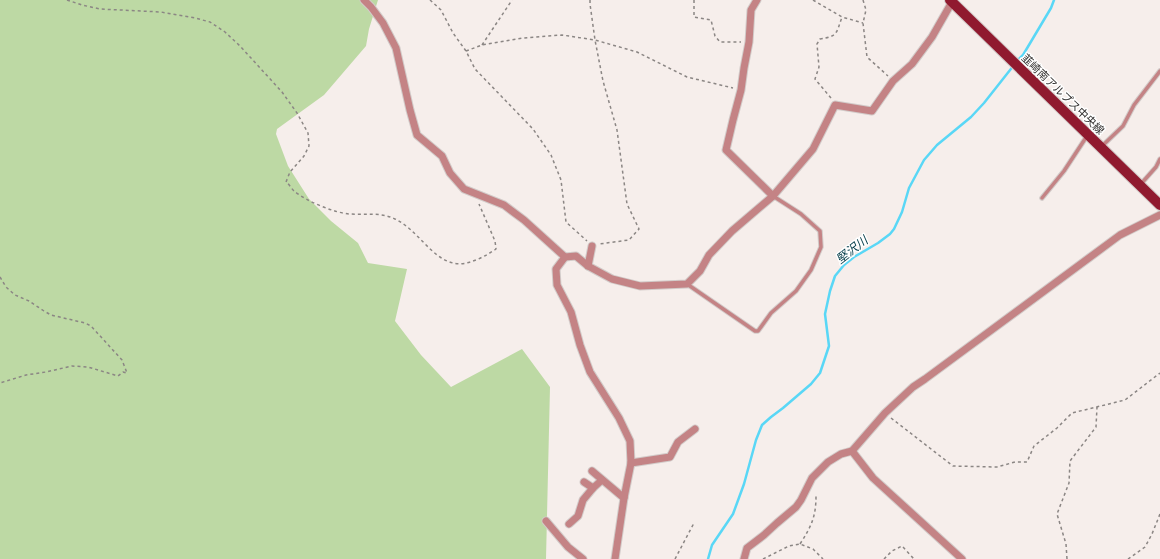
<svg xmlns="http://www.w3.org/2000/svg" width="1160" height="559" viewBox="0 0 1160 559" font-family="'Fira Sans Condensed','Noto Sans JP',sans-serif">
<style>
.green{fill:#bdd9a4}
.lines{fill:none;stroke-linecap:round;stroke-linejoin:round}
.stream{stroke:#59d7f6;stroke-width:2.5}
.lane-casing{stroke:#d2cbc9;stroke-width:5.5}
.street-casing{stroke:#d2cbc9;stroke-width:9}
.primary-casing{stroke:#d2cbc9;stroke-width:12}
.path{stroke:#8b8684;stroke-width:1.5;stroke-dasharray:3 3;stroke-linecap:butt}
.lane{stroke:#c48385;stroke-width:3.5}
.street{stroke:#c48385;stroke-width:7}
.primary{stroke:#901a2f;stroke-width:10}
.labels{text-anchor:middle;stroke-width:3;stroke-linejoin:round;paint-order:stroke}
.street-label{font-size:11px;fill:#302e2d;stroke:#fff}
.water-label{font-size:12px;font-style:italic;fill:#003a47;stroke:#fff}
</style>
<rect width="100%" height="100%" fill="#f6eeeb"/>
<path class="green" d="M0,0H378L369,29L366,46L324,95L277,129L276,134L288,166L309,199L331,221L358,243L368,263L407,269L395,321L421,355L451,387L522,349L550,387L546,559H0Z"/>
<g class="lines">
<g class="stream">
<path d="M1017,61L1023,55L1051,8L1054,0"/>
<path d="M708,559L712,545L733,514L744,484L756,440L762,425L771,417L783,408L811,384L820,373L829,346L825,314L830,291L835,276L844,265L854,257L878,243L890,234L894,229L902,212L909,188L924,160L937,145L971,117L984,103L1014,65"/>
</g>
<g class="lane-casing">
<g id="lane">
<path d="M1101,147L1123,126L1134,105L1160,71"/>
<path d="M1140,185L1156,167L1160,159"/>
<path d="M1042,198L1064,171L1087,136"/>
<path d="M687,284L755,331H758L771,313L796,291L811,270L821,247L820,231L801,214L773,196"/>
</g>
</g>
<g class="street-casing">
<g id="street">
<path d="M364,0L371,7L383,23L396,48L410,110L417,135L442,156L450,173L464,189L504,205L524,220L565,257L576,256L588,266L612,279L640,286L687,284L700,271L709,255L732,231L773,196L813,149L835,105L872,111L893,81L912,64L932,37L952,2"/>
<path d="M757,0L751,10L749,42L744,68L741,90L733,120L726,150L773,196"/>
<path d="M565,257L556,269L557,285L571,312L580,345L590,372L619,418L630,441L631,463L624,498L615,559"/>
<path d="M588,266L592,246"/>
<path d="M852,451L873,478L962,559"/>
<path d="M631,463L670,457L678,442L695,429"/>
<path d="M592,471L624,498"/>
<path d="M584,482L593,488"/>
<path d="M546,521L568,547L583,559"/>
<path d="M569,524L578,516L583,500L593,488L602,480"/>
<path d="M744,559L747,548L764,535L777,523L796,507L801,500L812,478L828,462L841,454L852,451L885,413L913,387L925,379L1120,235L1160,215"/>
</g>
</g>
<g class="primary-casing">
<path id="primary" d="M950,0L1160,205"/>
</g>
<g class="path">
<path d="M67,0L82,5L100,9L161,12L195,18L210,22L225,32L240,46L282,92L297,113L308,133L309,146L304,156L290,172L286,182C289,184 291,188 294,191C306,201 334,213 350,214C366,215 381,212 395,219C417,229 431,258 453,263C466,267 486,256 496,249L495,241L479,204"/>
<path d="M430,0L441,10L453,33L466,51L475,69L533,129L551,155L561,180L566,222L587,241"/>
<path d="M590,0V4L595,40L603,81L617,130L627,204L639,229L629,240L599,244"/>
<path d="M694,0V17L711,20L715,36L720,42H741"/>
<path d="M813,0L842,17L863,23"/>
<path d="M863,0L866,10L863,23L867,57L888,76"/>
<path d="M482,45L512,0"/>
<path d="M466,51L482,45L523,38L562,35L595,40L637,52L687,77L733,88"/>
<path d="M831,98L815,79L819,67L817,44L820,39C838,36 836,34 842,17"/>
<path d="M0,277L6,287L15,295L29,301L44,311L51,315L85,323L91,326L122,360L127,373L123,372L118,376L88,367L72,366L46,372L26,375L0,383"/>
<path d="M891,418L953,466L997,467L1015,462H1027L1034,446L1057,428L1072,413L1125,400L1160,373"/>
<path d="M800,544C811,527 816,517 816,496"/>
<path d="M675,559L694,523"/>
<path d="M763,559L789,546L800,544L813,549L823,559"/>
<path d="M884,559L892,551L902,546L914,559"/>
<path d="M1067,559L1066,544L1057,514L1069,483L1070,461L1096,427L1097,407"/>
<path d="M1128,559L1145,547L1152,534L1160,514"/>
</g>
<use href="#lane" class="lane"/>
<use href="#street" class="street"/>
<use href="#primary" class="primary"/>
</g>
<g class="labels">
<g class="street-label">
<text transform="translate(1063 94) rotate(44)" y="4">韮崎南アルプス中央線</text>
</g>
<g class="water-label">
<text transform="translate(852 250) rotate(-38)" y="4">堅沢川</text>
</g>
</g>
</svg>
